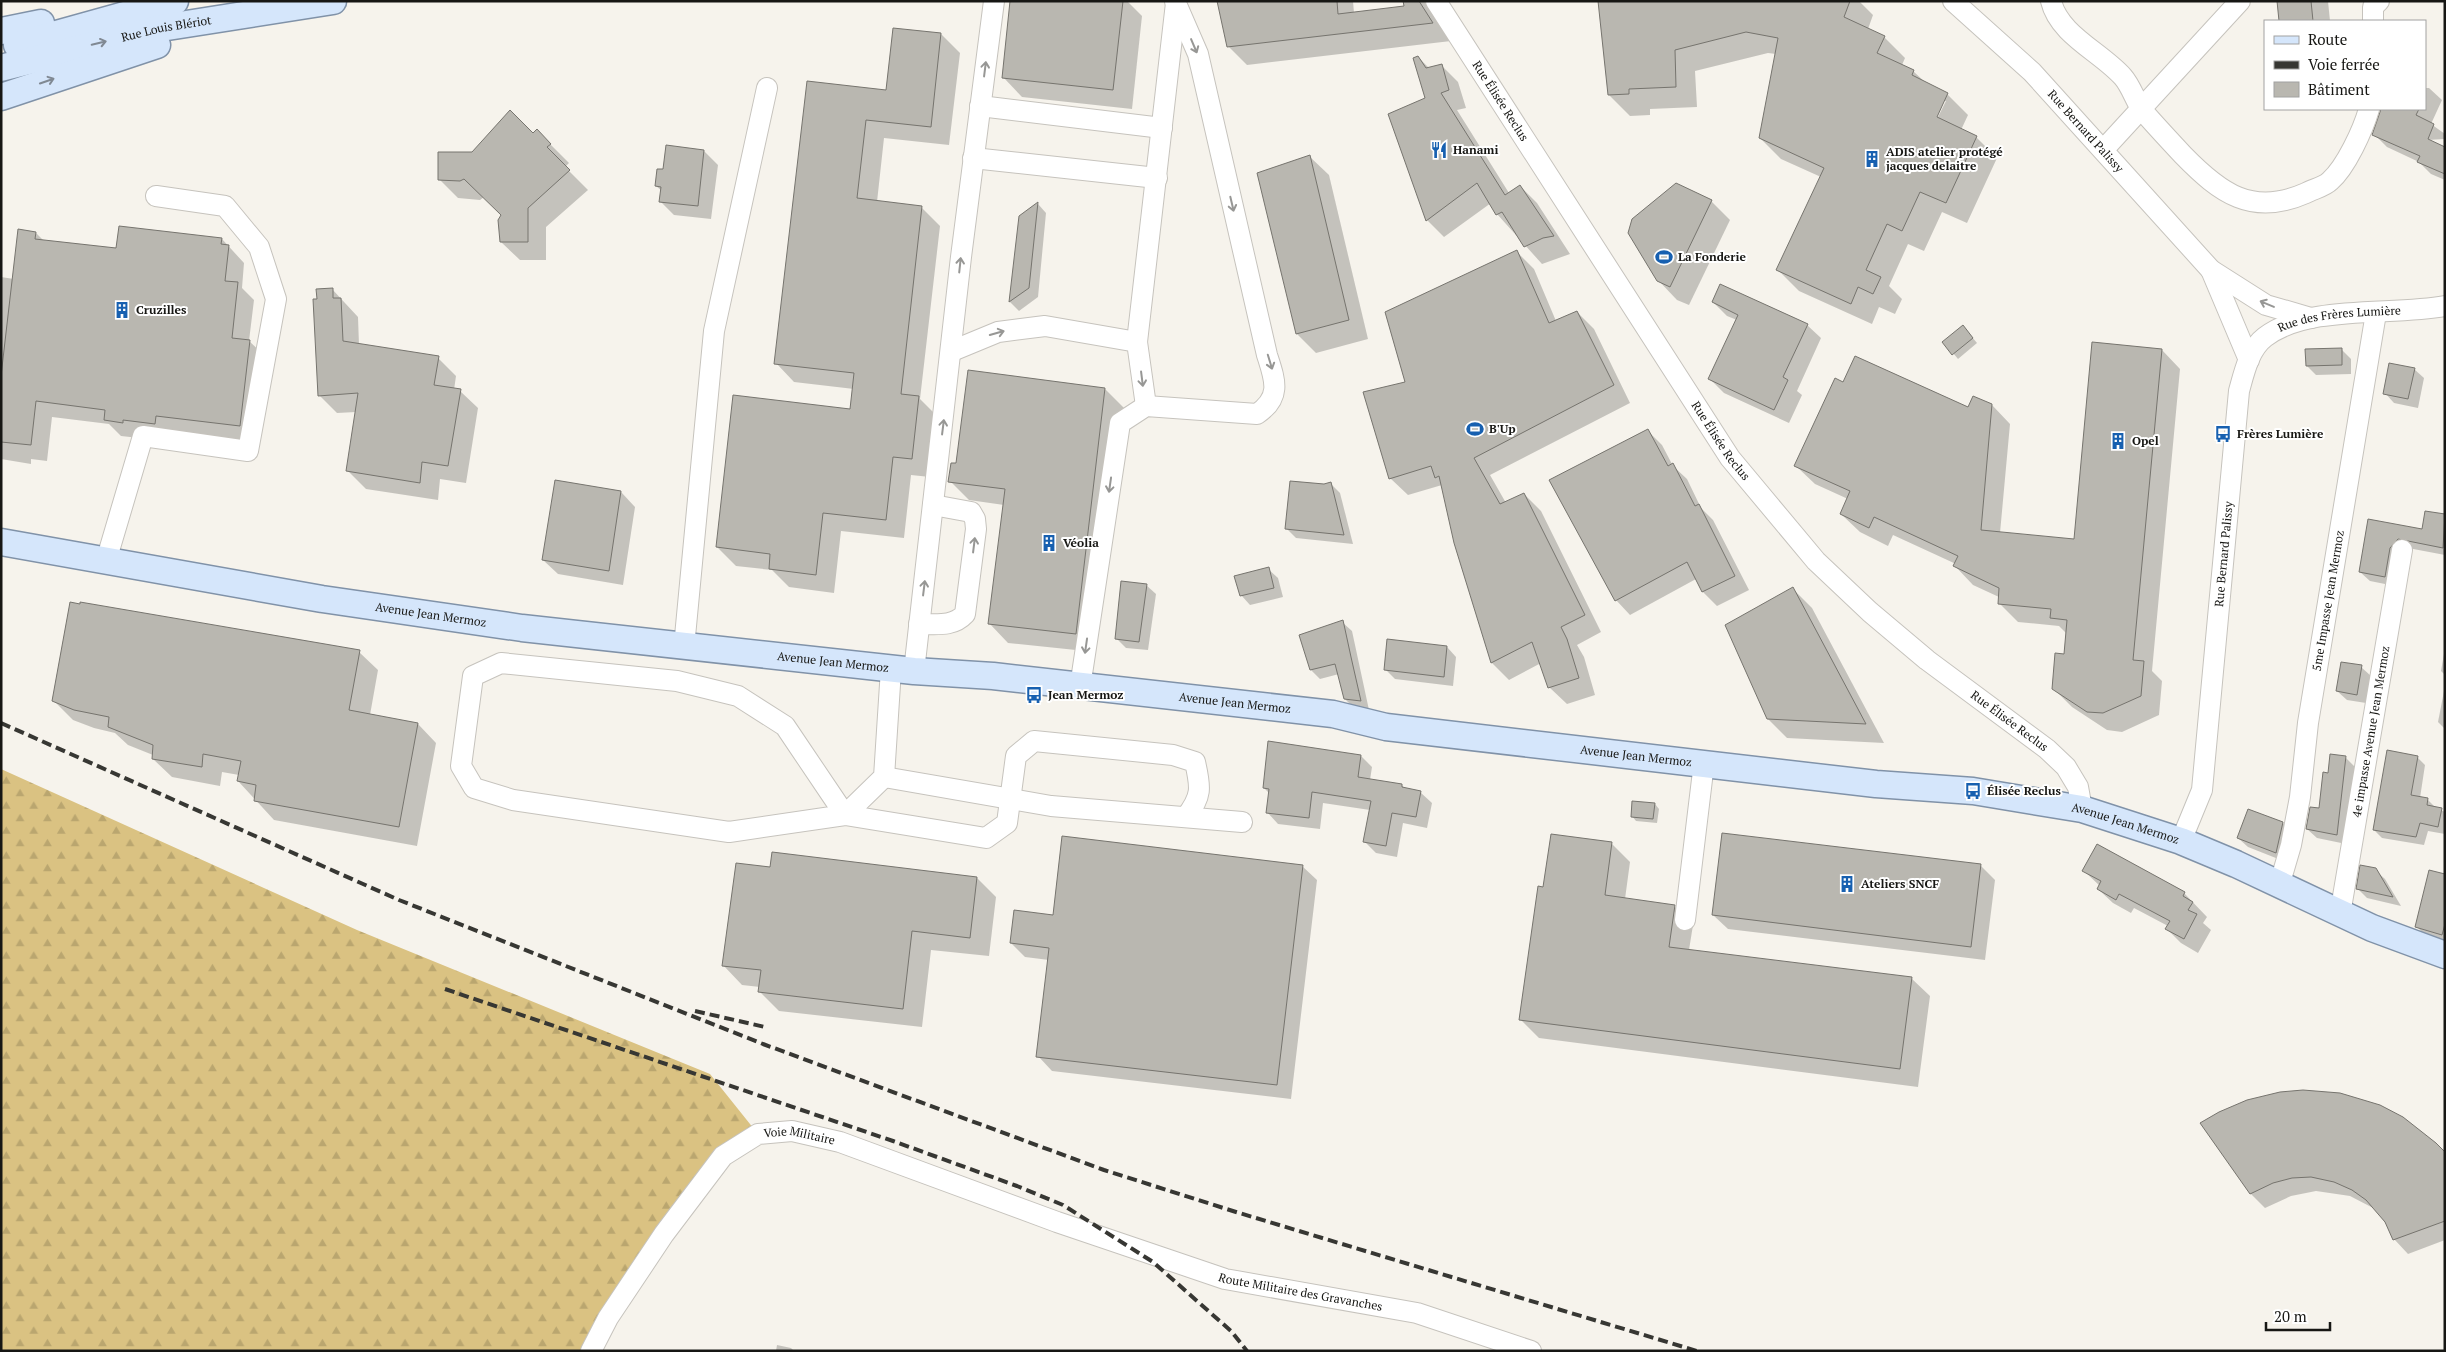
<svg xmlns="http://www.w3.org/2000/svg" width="2446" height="1352" viewBox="0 0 2446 1352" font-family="'PT Serif',serif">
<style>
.forest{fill:url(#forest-firs)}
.shadow{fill:#0003;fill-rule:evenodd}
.building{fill:#b9b7b0;stroke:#76746e}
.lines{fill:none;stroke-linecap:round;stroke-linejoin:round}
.minor-casing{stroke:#c6c3bd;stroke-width:22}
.major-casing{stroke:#8092a8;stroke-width:29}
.minor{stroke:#fff;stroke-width:20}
.major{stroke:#d5e6fb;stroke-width:26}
.rail{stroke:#373733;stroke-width:4;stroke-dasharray:10 5;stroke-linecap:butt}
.oneway{stroke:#808993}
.oneway2{stroke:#979795}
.labels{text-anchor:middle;stroke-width:4;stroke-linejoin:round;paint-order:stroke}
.street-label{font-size:12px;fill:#171714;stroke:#fff}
.poi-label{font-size:12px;font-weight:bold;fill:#171714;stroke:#fff;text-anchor:start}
</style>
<defs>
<pattern id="forest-firs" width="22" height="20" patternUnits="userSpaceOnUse" patternTransform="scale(1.25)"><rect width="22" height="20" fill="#dac282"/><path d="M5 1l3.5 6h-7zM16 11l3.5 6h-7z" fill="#baa66f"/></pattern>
</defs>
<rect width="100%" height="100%" fill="#f6f3ec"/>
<path class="forest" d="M1,769L357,930L710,1074L758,1134L723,1156L591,1351H1Z"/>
<g class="shadow">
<path d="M1012,1H1127L1142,16L1132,109L1022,97L1003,77Z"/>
<path d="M1218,1H1353L1354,13L1405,7L1404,1H1424L1451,41L1247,65L1229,47Z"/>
<path d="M1599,1H1859L1873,15L1868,29L1884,37L1905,58L1902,65L1913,71L1926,83L1947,94L1968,115L1961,130L1976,137L1997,158L1967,223L1942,212L1924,251L1908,244L1889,286L1902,299L1895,314L1879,307L1872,324L1799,291L1778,270L1821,177L1781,159L1760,138L1776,54L1768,53L1695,71L1697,107L1650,109V115L1630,116L1609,95ZM1943,101H1946L1935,123L1933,122Z"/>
<path d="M2278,1H2328L2330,21H2280Z"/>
<path d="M941,34L960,53L949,145L884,138L877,202L921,207L940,226L920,399L937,416L930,477L911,475L904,538L841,531L834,593L789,587L772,570L736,566L717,547L852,410L854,389L794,382L776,363L808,82L888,92Z"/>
<path d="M1418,57L1429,68L1441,65L1458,82L1466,108L1457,110L1509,193L1520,186L1537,203L1570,254L1542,264L1497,214L1491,203L1444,237L1427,220V99Z"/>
<path d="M2425,88H2429L2442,100L2431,124L2445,134V139L2427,140L2445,148V180L2431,174L2419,162L2387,147L2374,134L2381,109H2425Z"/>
<path d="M537,131L569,163L565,167L588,190L546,227V260H520L501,242L502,215L484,197L480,200L458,198L439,179L473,153L533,134Z"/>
<path d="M704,151L718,165L711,219L674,215L660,201L662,191L656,186L664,171Z"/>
<path d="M1309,156L1329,175L1368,339L1316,353L1297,334Z"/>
<path d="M1711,201L1730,220L1689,305L1677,300L1658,280Z"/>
<path d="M1038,204L1046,213L1038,297L1019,311L1010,302L1020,217Z"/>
<path d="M36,233L44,241L117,249L222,239L244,263L242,288L254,300L249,341L266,357L256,442L139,438L121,436L109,424L52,417L47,461L31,459V464L1,459V277L14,279Z"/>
<path d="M1517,252L1534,269L1556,321L1577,312L1594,329L1630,403L1490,475L1506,503L1524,494L1541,511L1601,632L1577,645L1584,657L1595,695L1567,704L1549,687L1541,663L1509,680L1492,663L1455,543L1442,485L1408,495L1390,478L1407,383Z"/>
<path d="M332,289L358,317L359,345L438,358L456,376L454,390L460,391L478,408L466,483L440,479L438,500L366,489L348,471L356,412L337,413L319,395L318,300Z"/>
<path d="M1713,302L1807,325L1821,338L1797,391L1802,395L1789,423L1724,393L1710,379L1737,320L1727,316Z"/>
<path d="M1967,331L1977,343L1958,359L1944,342Z"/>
<path d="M2341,349L2351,359V374L2316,375L2307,366Z"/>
<path d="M2162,350L2180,369L2152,671L2162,681L2159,715L2122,732L2107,730L2072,707L2053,688L2065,655L2067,634L2059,626L2018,622L1999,603V597L1973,585L1955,566L1956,564L1893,535L1888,546L1860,532L1841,514L1848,499L1815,484L1796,466L1843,383L1968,409L1992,405L2010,424L2000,533L2076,540Z"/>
<path d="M2414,369L2424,378L2418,408L2394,403L2385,393Z"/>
<path d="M1105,389L1124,408L1095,652L1008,643L989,623L1004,505L969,500L950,481L957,465Z"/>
<path d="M1648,431L1662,445L1673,466L1687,479L1701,508L1713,520L1749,590L1717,606L1703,592L1696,579L1630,615L1616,600Z"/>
<path d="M1331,484L1340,493L1353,544L1296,538L1287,529L1324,486Z"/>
<path d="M621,492L635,507L623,585L558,574L543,560Z"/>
<path d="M2445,516V555L2408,548L2395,586L2370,581L2360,572L2369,520L2423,530Z"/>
<path d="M1268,569L1278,578L1283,597L1250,605L1241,595Z"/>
<path d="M1146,585L1156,594L1148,650L1126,648L1117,639Z"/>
<path d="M1793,589L1812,608L1884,743L1787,738L1768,719Z"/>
<path d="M1342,622L1352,631L1369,710L1354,708L1345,699L1339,674L1320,679L1311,670Z"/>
<path d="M1447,647L1456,657L1453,686L1395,679L1386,670Z"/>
<path d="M2445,648V675L2441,671Z"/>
<path d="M359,652L378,670L370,715L418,724L436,743L417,846L274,820L238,781L239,775L222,772L220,786L172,777L153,759V755L128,745L115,733L94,728L73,720L54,701Z"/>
<path d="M2361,667L2371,676L2366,703L2347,700L2337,691Z"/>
<path d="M2445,686V729L2438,722Z"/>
<path d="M1269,743L1361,756L1372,767L1370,780L1401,785L1406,789L1420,792L1432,803L1427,828L1403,823L1397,857L1376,853L1365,842L1370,810L1323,803L1320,829L1278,824L1267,812L1269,793L1264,788Z"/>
<path d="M2417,757L2425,765L2420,798L2427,799L2436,808L2445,812V834L2428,831L2424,845L2382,838L2374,830Z"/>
<path d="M2346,758L2355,767L2346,844L2317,838L2307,829L2320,810L2329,775Z"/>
<path d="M1655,804L1659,809L1657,823L1636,821L1632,816Z"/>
<path d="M2283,823L2292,832L2286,862L2248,847L2238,838Z"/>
<path d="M1611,843L1630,862L1625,899L1674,906L1693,925L1689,950L1911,978L1930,996L1918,1087L1539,1038L1521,1020L1544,888Z"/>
<path d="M773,853L977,878L996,897L989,956L931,950L922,1027L779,1011L760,992V987L742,985L723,965L771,869Z"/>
<path d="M1980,865L1995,880L1985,960L1728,929L1713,915Z"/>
<path d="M1302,866L1317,880L1291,1099L1052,1071L1038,1056L1049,960L1025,957L1011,943L1054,916Z"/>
<path d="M2375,870L2385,879L2401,906L2367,898L2358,889Z"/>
<path d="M2084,871L2184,893L2207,917L2203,923L2211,930L2198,953L2181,943L2167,929L2168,926L2134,908L2131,913L2113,903L2098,889L2100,886Z"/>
<path d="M2445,876V942L2426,936L2416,926Z"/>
<path d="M2201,1124L2445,1153V1240L2408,1254L2394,1239L2381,1215L2375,1209L2350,1196L2316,1191L2291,1196L2265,1208L2251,1194Z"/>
<path d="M777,1345L791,1348L794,1351H776Z"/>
</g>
<g class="building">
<path d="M1010,1H1123L1113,90L1002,78Z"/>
<path d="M1217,1H1337L1338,14L1404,6L1403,1H1419L1433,23L1227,47Z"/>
<path d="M1598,1H1850L1844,17L1885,36L1877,53L1914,70L1912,75L1948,93L1937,117L1977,136L1946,203L1920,192L1902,231L1887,224L1866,270L1881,277L1873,294L1858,287L1851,304L1776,270L1824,168L1759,138L1778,38L1746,32L1675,50L1676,87L1629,89V94L1608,95Z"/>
<path d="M2277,1H2311L2313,21H2279Z"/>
<path d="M893,28L941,33L931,127L866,120L857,198L922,206L901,394L919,396L912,459L893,457L886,520L823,513L816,575L769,569L770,554L716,547L733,395L850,409L854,373L774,364L807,81L886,90Z"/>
<path d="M1418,56L1426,68L1442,64L1449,90L1441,93L1505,195L1520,185L1554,236L1543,238L1524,247L1502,212L1496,215L1477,183L1426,221L1388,114L1425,98L1413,58Z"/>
<path d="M2381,109H2419L2416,115L2434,124L2428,139L2445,147V174L2417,162L2420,156L2372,135Z"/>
<path d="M510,110L533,133L537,129L551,144L547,147L570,170L528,208V242H500L498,220L501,215L464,179L460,181L438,180V152H472Z"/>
<path d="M666,145L704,150L698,206L659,202L661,187L655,186L657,169H663Z"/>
<path d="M1310,155L1349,320L1296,334L1257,173Z"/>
<path d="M1676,183L1712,200L1670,287L1657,281L1628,233L1632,219Z"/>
<path d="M1038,202L1029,288L1009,302L1019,216Z"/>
<path d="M119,226L222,238L221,244L229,245L225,281L238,282L232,338L250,340L240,426L156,416L155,424L123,420V423L104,420L105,410L36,401L31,445L1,442V376L18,229L36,232L35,239L116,248Z"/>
<path d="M1517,250L1549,323L1577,311L1614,385L1474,458L1500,504L1524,493L1585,615L1561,627L1567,639L1579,678L1548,688L1532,642L1491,663L1454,543L1439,476L1435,478L1431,466L1389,479L1363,392L1405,382L1385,312Z"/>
<path d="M1720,284L1808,324L1783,377L1788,380L1774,410L1708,379L1738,315L1712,302Z"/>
<path d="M333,288V298H341L343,341L439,356L434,385L461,389L448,466L422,462L420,483L346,471L358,393L318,396L313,299H317L316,289Z"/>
<path d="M1963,325L1973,338L1952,355L1942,342Z"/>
<path d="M2092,342L2162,349L2133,660L2144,661L2141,696L2103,713L2087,712L2052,689L2055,653L2064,654L2067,620L2050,618L2051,609L1998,604L1999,588L1953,566L1958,556L1874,517L1869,528L1840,514L1850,491L1794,466L1835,378L1843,382L1855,356L1968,407L1973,396L1992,404L1981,530L2074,539Z"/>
<path d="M2342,348V365L2306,366L2305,349Z"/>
<path d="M2389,363L2415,368L2408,399L2383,394Z"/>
<path d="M968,370L1105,388L1076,634L988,624L1005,489L948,482L951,463H956Z"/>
<path d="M1648,429L1668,466L1673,463L1695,506L1699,504L1735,576L1702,592L1687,562L1615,601L1549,480Z"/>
<path d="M555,480L621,491L609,571L542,560Z"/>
<path d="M1290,481L1324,484L1331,482L1344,535L1285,529Z"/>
<path d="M2425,511L2445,514L2443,548L2398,539L2390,548L2385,577L2359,572L2368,519L2422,529Z"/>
<path d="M1269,567L1274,588L1240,596L1234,576Z"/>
<path d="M1121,581L1147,584L1139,642L1115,639Z"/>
<path d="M1793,587L1866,724L1767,719L1725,625Z"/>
<path d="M70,602L80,604V602L360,650L349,710L418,723L399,827L254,801L256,785L237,781L241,761L203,754L202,767L152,759L153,745L108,727L109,717L74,710L52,701Z"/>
<path d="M1343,620L1351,657L1361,701L1344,699L1335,664L1310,670L1299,635Z"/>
<path d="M1387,639L1447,646L1444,677L1384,670Z"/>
<path d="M2341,662L2362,665L2357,695L2336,691Z"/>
<path d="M1268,741L1361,755L1358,777L1402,784V787L1421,791L1416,817L1392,813L1386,846L1363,842L1371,801L1312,792L1309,818L1266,813L1269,789L1263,788Z"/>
<path d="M2387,750L2418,756L2411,795L2428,798L2427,805L2442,808L2438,827L2420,823L2416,837L2373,830Z"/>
<path d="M2330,754L2346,756L2337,835L2306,829L2310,807L2319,808L2323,772L2328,773Z"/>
<path d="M1632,801L1655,803L1653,819L1631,817Z"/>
<path d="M2248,809L2283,822L2276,853L2237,838Z"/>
<path d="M1722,833L1981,864L1971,947L1712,915Z"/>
<path d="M1551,834L1612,842L1605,895L1675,905L1669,947L1912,977L1900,1069L1519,1020L1538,886L1543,887Z"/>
<path d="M1062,836L1303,865L1277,1085L1036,1057L1049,948L1010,943L1014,910L1053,915Z"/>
<path d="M2097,844L2185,892L2183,896L2193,902L2188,910L2197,914L2184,939L2165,929L2170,921L2119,894L2116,900L2097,889L2101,881L2082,871Z"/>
<path d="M772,852L977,877L970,938L912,931L903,1009L758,992L761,970L722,966L736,863L770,867Z"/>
<path d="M2360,865L2376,868L2393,897L2356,889Z"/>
<path d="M2429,870L2445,874V924L2442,935L2415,927Z"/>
<path d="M2303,1090L2340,1093L2380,1105L2403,1117L2436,1143L2445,1152V1221L2393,1240L2385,1222L2366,1200L2352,1190L2334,1182L2311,1177L2292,1178L2273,1183L2250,1194L2200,1123L2219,1112L2247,1100L2280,1092Z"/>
</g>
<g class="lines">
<g class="minor-casing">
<g id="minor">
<path id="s1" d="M1436,1L1730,458L1816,561L1870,612L1927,660L2047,749L2066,767L2078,787L2082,809"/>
<path id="s2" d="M1953,1L2032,72L2211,270L2266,305L2311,318"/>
<path d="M2051,1C2059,35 2101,52 2123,77C2131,86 2135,100 2142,110C2155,125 2169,140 2183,155C2220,193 2252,217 2306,193C2313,189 2324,187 2330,181C2346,167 2363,130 2369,109"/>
<path d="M2373,21V7L2379,1"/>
<path d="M980,106L1162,128"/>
<path d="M2104,149L2240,1"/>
<path d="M973,158L1157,178"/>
<path d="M2211,270L2249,360"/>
<path d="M1137,342L1176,3"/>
<path d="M952,351L998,332L1045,326L1137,342L1146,406"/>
<path d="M106,561L143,436L248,451L276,299L259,247L225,206L156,196"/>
<path d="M919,624C937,624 953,627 965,614L976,529L975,519L971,512L933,505"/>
<path d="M684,647L714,331L767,88"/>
<path d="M891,669L884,777L845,815L729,832L513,800L474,788L461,766L473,676L501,663L677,681L738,696L785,726L845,815L986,838L1007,823L1016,756L1034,741L1173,755L1195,762C1201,788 1202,796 1186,817"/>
<path d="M914,671L961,257L994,1"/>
<path d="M1080,687L1120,423L1146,406L1257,414C1282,397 1275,380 1267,355L1198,54L1175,1"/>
<path d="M884,777L1051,806L1242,822"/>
<path id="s3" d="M2181,841L2202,790L2239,391C2244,373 2249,349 2265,337C2308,304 2392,316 2445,306"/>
<path id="s4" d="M2279,886L2291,845L2300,797L2308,723L2376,313"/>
<path id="s5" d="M2340,914L2402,550"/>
<path d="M1685,920L1704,763"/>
<path id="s6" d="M591,1351L608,1318L664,1234L723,1156L758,1134L792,1131L840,1142L1057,1222L1225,1279L1417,1313L1531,1351"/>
</g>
</g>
<g class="major-casing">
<g id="major">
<path d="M1,31L41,23"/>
<path d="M17,45L175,1"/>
<path id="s7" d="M1,68L161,28L333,1"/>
<path d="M1,97L157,45"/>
<path id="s8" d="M1,542L322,599L522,628L914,671L993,676L1333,714L1386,727L1876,784L1973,791L2082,809L2181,841L2236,864L2372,928L2445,955"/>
</g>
</g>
<use href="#minor" class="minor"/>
<use href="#major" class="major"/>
<g class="rail">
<path d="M1,723L399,900L763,1044L1104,1170L1236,1212L1697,1351"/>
<path d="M445,989L893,1141L1017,1186L1063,1205L1153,1262L1231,1331L1247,1351"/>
<path d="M695,1011L765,1027"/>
</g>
</g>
<defs><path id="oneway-shaft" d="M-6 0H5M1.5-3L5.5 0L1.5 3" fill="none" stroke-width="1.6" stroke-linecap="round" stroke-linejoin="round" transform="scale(1.25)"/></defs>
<g class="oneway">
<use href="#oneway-shaft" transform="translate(99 43) rotate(-13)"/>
<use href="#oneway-shaft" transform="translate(47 81) rotate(-19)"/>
</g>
<g class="oneway2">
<use href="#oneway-shaft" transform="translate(1194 46) rotate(67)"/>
<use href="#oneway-shaft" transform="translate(985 69) rotate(-83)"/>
<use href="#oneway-shaft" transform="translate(1232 204) rotate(77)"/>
<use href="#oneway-shaft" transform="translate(960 265) rotate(-84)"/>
<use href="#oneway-shaft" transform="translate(2267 304) rotate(-157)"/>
<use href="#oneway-shaft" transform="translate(997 333) rotate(-16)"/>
<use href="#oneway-shaft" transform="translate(1270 362) rotate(73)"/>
<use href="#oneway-shaft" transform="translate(1142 379) rotate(83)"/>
<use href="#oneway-shaft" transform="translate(943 427) rotate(-83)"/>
<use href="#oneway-shaft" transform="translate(1110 485) rotate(98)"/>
<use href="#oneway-shaft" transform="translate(974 545) rotate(-83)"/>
<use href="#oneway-shaft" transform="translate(924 588) rotate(-83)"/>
<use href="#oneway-shaft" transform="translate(1086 646) rotate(98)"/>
</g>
<defs>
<g id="restaurant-bare" transform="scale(1.35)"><path d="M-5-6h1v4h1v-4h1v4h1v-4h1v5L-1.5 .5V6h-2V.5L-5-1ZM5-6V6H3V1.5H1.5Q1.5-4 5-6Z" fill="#1760b0" stroke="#fff" stroke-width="2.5" paint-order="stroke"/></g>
<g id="building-bare" transform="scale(1.35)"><path d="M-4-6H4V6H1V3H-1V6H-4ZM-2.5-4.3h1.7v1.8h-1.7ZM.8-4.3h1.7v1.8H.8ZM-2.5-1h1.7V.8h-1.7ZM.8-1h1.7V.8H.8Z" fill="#1760b0" stroke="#fff" stroke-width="2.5" paint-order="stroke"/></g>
<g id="stadium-bare" transform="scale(1.35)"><path d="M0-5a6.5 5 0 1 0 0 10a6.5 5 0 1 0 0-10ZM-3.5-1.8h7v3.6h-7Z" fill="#1760b0" stroke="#fff" stroke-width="2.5" paint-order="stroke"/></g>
<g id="bus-bare" transform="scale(1.35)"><path d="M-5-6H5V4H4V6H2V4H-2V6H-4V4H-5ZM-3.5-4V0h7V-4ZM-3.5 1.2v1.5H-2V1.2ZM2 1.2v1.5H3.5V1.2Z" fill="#1760b0" stroke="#fff" stroke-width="2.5" paint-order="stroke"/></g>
</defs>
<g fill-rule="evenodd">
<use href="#restaurant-bare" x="1439" y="150"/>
<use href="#building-bare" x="1872" y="159"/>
<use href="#stadium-bare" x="1664" y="257"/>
<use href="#building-bare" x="122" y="310"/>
<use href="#stadium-bare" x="1475" y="429"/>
<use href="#bus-bare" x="2223" y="434"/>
<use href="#building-bare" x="2118" y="441"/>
<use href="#building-bare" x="1049" y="543"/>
<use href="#bus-bare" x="1034" y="695"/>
<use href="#bus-bare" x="1973" y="791"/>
<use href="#building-bare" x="1847" y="884"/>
</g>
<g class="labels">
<g class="street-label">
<text dy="4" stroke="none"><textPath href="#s7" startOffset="170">Rue Louis Blériot</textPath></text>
<text dy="4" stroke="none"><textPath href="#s1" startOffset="119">Rue Élisée Reclus</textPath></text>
<text dy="4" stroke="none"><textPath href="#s2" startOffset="186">Rue Bernard Palissy</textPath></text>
<text dy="4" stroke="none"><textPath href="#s3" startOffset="595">Rue des Frères Lumière</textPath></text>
<text dy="4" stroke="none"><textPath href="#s1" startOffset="524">Rue Élisée Reclus</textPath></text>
<text dy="4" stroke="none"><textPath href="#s3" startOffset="292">Rue Bernard Palissy</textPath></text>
<text dy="4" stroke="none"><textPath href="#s4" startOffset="290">5me Impasse Jean Mermoz</textPath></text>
<text dy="4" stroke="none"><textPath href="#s8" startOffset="436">Avenue Jean Mermoz</textPath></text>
<text dy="4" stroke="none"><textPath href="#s8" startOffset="841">Avenue Jean Mermoz</textPath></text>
<text dy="4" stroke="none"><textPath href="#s8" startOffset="1245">Avenue Jean Mermoz</textPath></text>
<text dy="4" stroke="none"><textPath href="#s1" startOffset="929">Rue Élisée Reclus</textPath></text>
<text dy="4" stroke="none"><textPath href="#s5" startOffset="185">4e impasse Avenue Jean Mermoz</textPath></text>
<text dy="4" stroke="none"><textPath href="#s8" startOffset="1650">Avenue Jean Mermoz</textPath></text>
<text dy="4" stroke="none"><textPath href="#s8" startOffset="2145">Avenue Jean Mermoz</textPath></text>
<text dy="4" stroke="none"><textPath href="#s6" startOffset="319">Voie Militaire</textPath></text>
<text dy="4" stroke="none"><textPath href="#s6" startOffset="846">Route Militaire des Gravanches</textPath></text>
</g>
<g class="poi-label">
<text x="1453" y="154">Hanami</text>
<text x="1886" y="156">ADIS atelier protégé<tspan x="1886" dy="14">jacques delaitre</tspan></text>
<text x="1678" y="261">La Fonderie</text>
<text x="136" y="314">Cruzilles</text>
<text x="1489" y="433">B'Up</text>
<text x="2237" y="438">Frères Lumière</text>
<text x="2132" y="445">Opel</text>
<text x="1063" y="547">Véolia</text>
<text x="1048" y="699">Jean Mermoz</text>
<text x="1987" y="795">Élisée Reclus</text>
<text x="1861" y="888">Ateliers SNCF</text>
</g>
</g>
<rect width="2446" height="1352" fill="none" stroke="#171714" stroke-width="5"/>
<rect x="2264" y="20" width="162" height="90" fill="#ffffff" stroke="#a2a2a1"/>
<rect x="2274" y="36" width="25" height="8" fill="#d5e6fb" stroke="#a2a2a1"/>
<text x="2308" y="45" font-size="15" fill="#171714">Route</text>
<rect x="2274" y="61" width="25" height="8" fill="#373733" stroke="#a2a2a1"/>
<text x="2308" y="70" font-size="15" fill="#171714">Voie ferrée</text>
<rect x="2274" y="82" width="25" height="15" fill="#b9b7b0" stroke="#a2a2a1"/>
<text x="2308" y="95" font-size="15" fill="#171714">Bâtiment</text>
<path d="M2266 1322v8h64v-8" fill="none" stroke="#171714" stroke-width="2.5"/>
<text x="2274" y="1322" font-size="15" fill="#171714" stroke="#ffffff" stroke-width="4" paint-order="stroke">20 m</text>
</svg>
